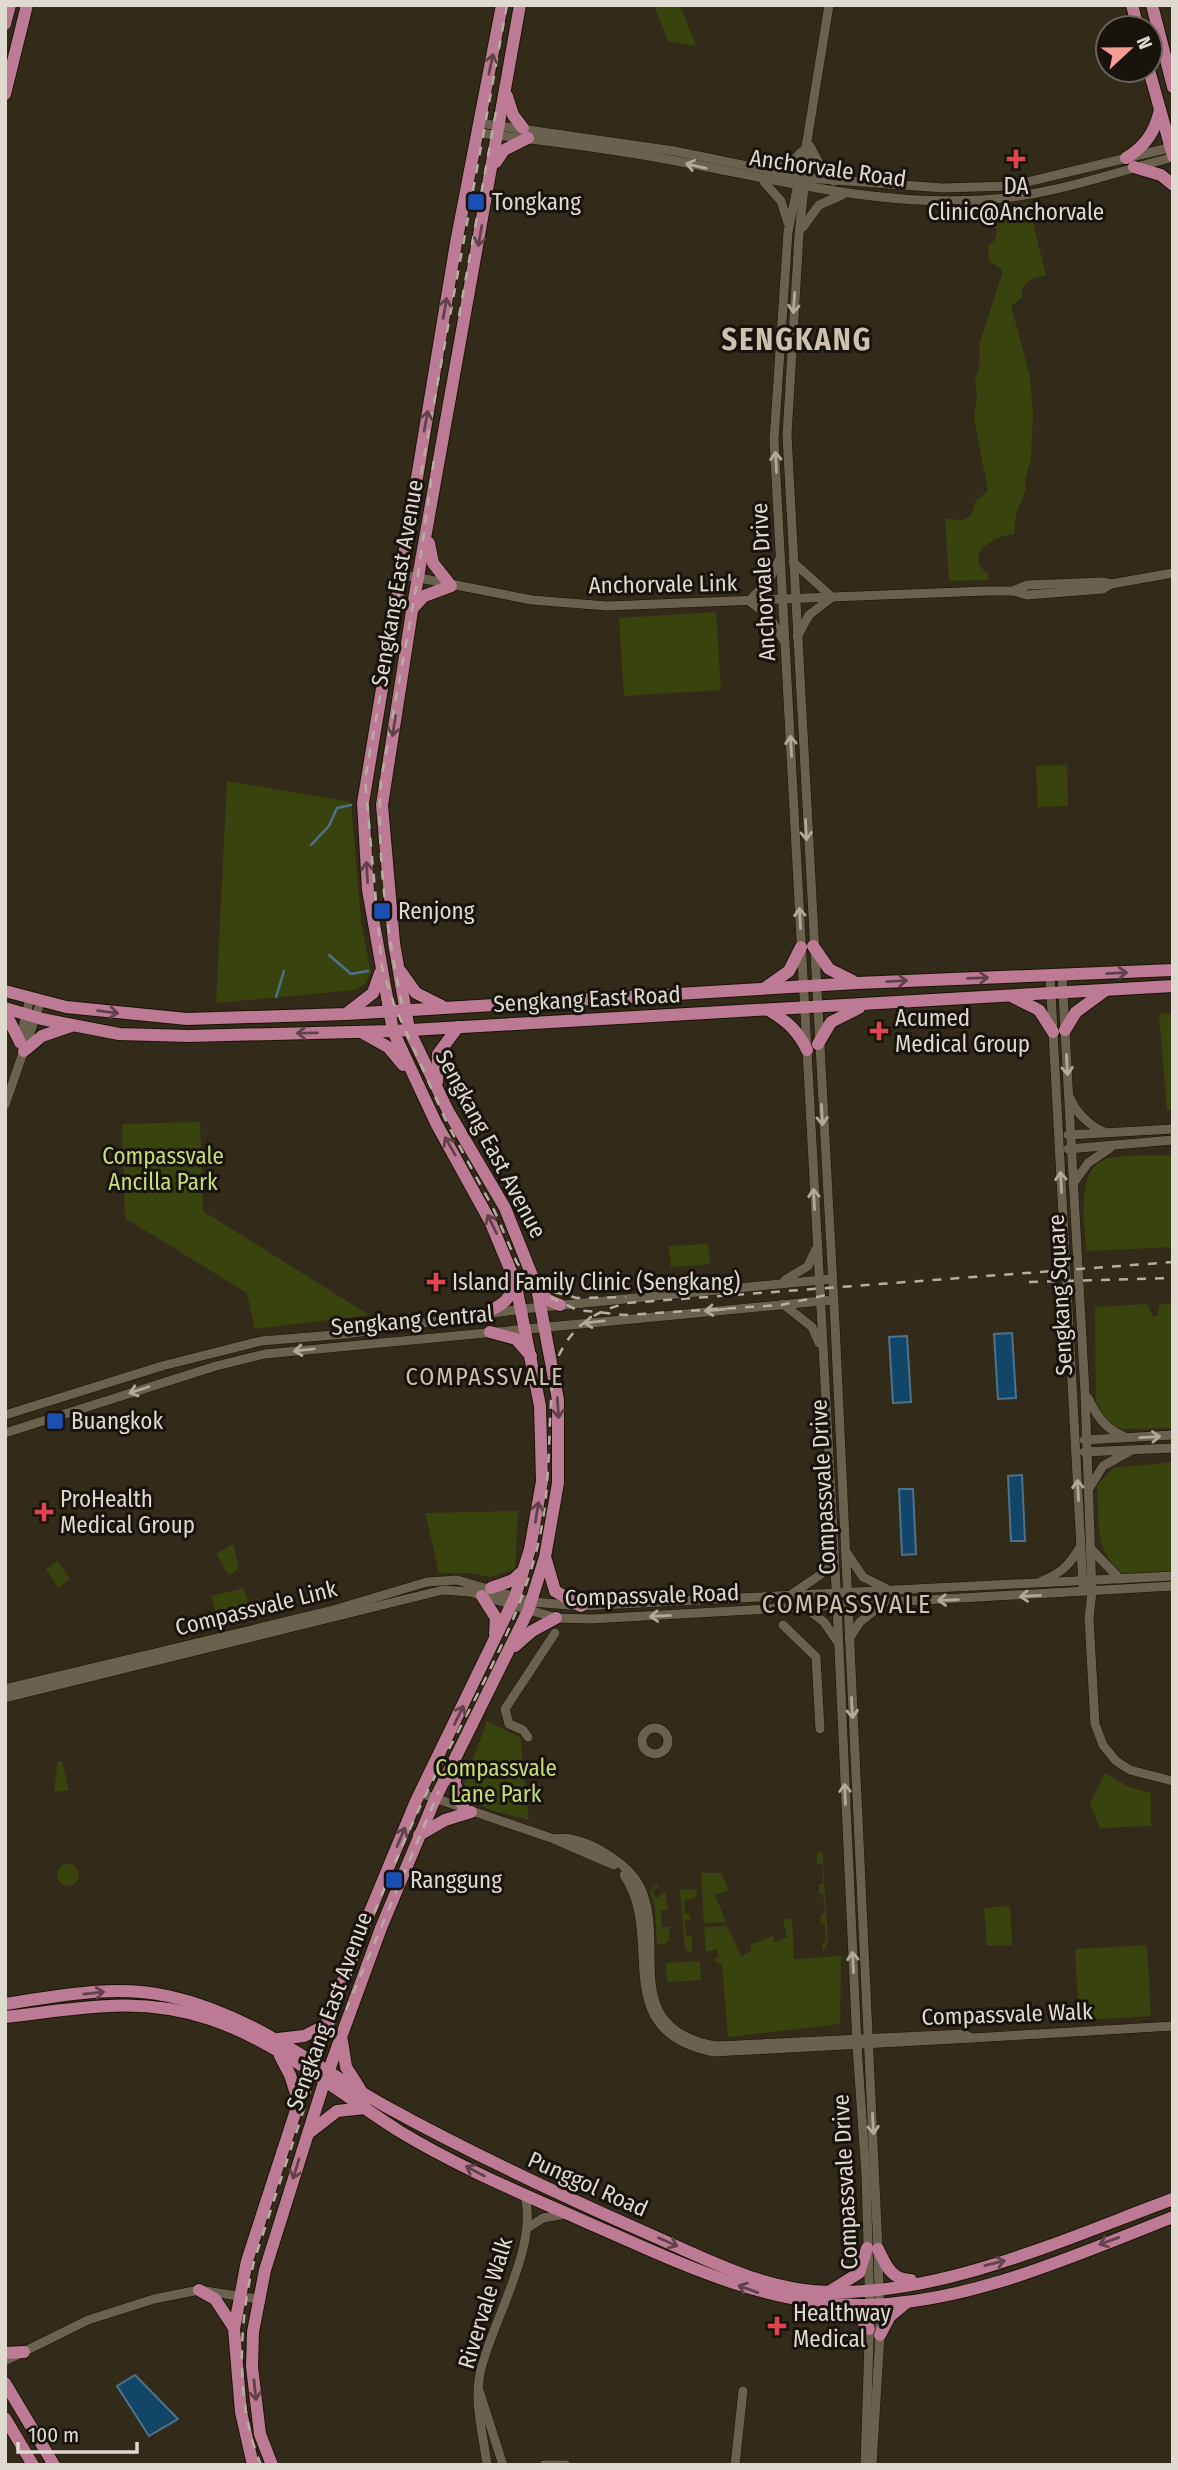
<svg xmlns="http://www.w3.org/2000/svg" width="1178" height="2470" viewBox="0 0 1178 2470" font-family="'Fira Sans Condensed',sans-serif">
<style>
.green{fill:#39430e}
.water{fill:#114669;stroke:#4f7288;stroke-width:2}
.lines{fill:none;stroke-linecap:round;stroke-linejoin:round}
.stream{stroke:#4f7288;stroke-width:2.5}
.minor-casing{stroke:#1b1304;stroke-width:10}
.major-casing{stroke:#1b1304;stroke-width:14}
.minor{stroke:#6a614f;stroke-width:9}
.major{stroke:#bc7a95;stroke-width:12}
.rail{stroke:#b5afa3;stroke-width:2.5;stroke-dasharray:9 9;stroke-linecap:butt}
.oneway{stroke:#62424a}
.oneway2{stroke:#b0aa9c}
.health-dot{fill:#e0444e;stroke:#18140d;stroke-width:2.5}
.transit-dot{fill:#1a4fb4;stroke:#18140d;stroke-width:2.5}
.labels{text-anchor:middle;stroke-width:6;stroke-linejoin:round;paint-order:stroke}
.street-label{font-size:23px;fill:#dfdacf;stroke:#18140d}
.poi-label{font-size:23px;fill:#dfdacf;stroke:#18140d;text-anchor:start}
.park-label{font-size:23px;fill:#c6dd77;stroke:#18140d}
.neighbourhood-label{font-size:24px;letter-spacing:2px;fill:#ccc2ad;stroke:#18140d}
.quarter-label{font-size:26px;letter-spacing:2px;fill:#ccc2ad;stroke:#18140d}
.district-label{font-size:30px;font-weight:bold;letter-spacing:2px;fill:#ccc2ad;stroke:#18140d}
</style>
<rect width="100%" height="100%" fill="#332b1a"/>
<g class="green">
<path d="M654,5H680L696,46L668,41Z"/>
<path d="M1028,203L1046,275L1031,279L1022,288V298L1011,306L1030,376L1033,413L1031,459L1025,480L1026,489L1016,515L1014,534C995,535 962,555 988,574V580L949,581L945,519L964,520L971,515L976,500L988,491L974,418L977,394L975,380L979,368L980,342L1003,271L989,260L988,246L995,240L997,231L986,217L985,208Z"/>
<path d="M716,612L721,690L624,696L619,618Z"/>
<path d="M1067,765L1068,806L1038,807L1036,766Z"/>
<path d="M227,781L351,802L361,921L371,973L365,984L356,990L216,1003Z"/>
<path d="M1173,1013V1109L1167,1110L1159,1014Z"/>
<path d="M200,1122L203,1211L369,1315L255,1329L247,1293L125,1218L122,1124Z"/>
<path d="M1171,1155L1173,1247L1086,1251C1086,1225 1073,1165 1110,1158C1129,1154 1152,1156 1171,1155Z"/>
<path d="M708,1244L710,1264L671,1267L669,1246Z"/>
<path d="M1173,1303V1428L1122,1429L1111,1424L1096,1406L1095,1307L1147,1304L1153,1316H1157L1160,1304Z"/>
<path d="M1173,1462V1572L1123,1574C1093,1549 1099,1521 1097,1485L1113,1468Z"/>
<path d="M518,1511L515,1569L491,1577L469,1573H439L425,1513Z"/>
<path d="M233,1544L239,1569L229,1575L216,1554Z"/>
<path d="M58,1561L70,1579L58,1588L46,1569Z"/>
<path d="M244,1588L250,1610L217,1618L211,1596Z"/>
<path d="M487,1721L520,1737L529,1820C506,1813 471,1811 464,1784Z"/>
<path d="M58,1761H62L69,1790L54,1792Z"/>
<path d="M1105,1773L1129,1787L1151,1793V1826L1100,1828L1090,1804Z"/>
<path d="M821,1833L828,1943L823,1951L822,1943L826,1942L825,1923H821V1915L825,1914L823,1894H819V1884H823L822,1864H817V1853L822,1852Z"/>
<circle cx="68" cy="1875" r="11"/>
<path d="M701,1873H721L729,1890L715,1895L726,1922L704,1923Z"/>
<path d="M656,1885H659L652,1893L657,1898L665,1891L668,1909L661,1910L662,1927H669V1940L666,1943L657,1945L655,1907L650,1891Z"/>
<path d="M696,1889L697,1896L684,1901L685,1914H690V1920L685,1921L686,1936H692V1953L685,1948L680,1890Z"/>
<path d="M1010,1906L1012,1945L987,1946L984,1908Z"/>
<path d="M792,1919L794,1959L841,1956L840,2024L728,2037L722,1965L714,1960L719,1955L717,1949L706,1952L704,1927L727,1926L741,1956L752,1951L750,1945L773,1936L775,1942L787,1937L783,1920Z"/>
<path d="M1147,1945L1151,2016L1079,2020L1075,1949Z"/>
<path d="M700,1961L701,1980L667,1982L666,1963Z"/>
</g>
<g class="water">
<path d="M1012,1333L1016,1398L998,1399L994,1334Z"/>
<path d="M907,1336L911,1402L893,1403L889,1337Z"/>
<path d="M1022,1475L1025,1541H1011L1008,1476Z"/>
<path d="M899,1489H913L916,1554L902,1555Z"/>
<path d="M135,2375L178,2419L149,2436L117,2386Z"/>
</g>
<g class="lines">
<g class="stream">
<path d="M311,845L329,826L337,808L351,805"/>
<path d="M329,955L351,974L368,971"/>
<path d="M276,997L284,971"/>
</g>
<g class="minor-casing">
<g id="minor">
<path d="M829,5L807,141L788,232L774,440L837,1605L857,2046L866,2175L870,2312L865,2465"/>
<path d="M479,123L674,151L807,178L943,188L1010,186L1173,147"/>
<path d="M477,133C542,140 607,148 671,160C774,179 875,206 981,200C1046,197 1110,174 1173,157"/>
<path d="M810,146L819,163L834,181"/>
<path d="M808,150L799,235L787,435L835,1323L878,2249L880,2335L872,2465"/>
<path d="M772,168L792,162L801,152"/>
<path d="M764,182L781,201L788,223"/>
<path d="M803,227L819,205L842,195"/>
<path d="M793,562L832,597"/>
<path d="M399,574L532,600L607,606L986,591H1013L1027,595L1103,589L1111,584"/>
<path d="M1013,591L1027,585L1102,582L1111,584L1173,573"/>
<path d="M749,601L769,616L784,641"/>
<path d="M749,601L769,580L780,558"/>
<path d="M797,637L809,615L831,598"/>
<path d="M1050,976L1083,1586"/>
<path d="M1062,976L1085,1393L1092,1592L1089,1618L1095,1724L1103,1745L1116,1761L1130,1770L1173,1781"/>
<path d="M19,1044L30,998"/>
<path d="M1070,1098C1076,1113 1090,1126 1104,1132"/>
<path d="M5,1105L41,1001"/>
<path d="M1068,1135L1173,1129"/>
<path d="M1068,1149L1173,1140"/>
<path d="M1073,1184L1088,1163L1110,1148"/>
<path d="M785,1280L808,1266L816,1249"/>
<path d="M783,1304L812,1327L819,1343"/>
<path d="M1088,1398C1097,1417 1106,1429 1125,1437"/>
<path d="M5,1415L162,1366L261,1341L346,1334L522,1309L831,1279"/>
<path d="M5,1433L216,1366L265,1354L832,1300"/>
<path d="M1084,1440L1173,1435"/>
<path d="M1084,1452L1173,1448"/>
<path d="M1090,1487L1103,1466L1130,1451"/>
<path d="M1090,1548L1120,1579"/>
<path d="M845,1550L863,1577L887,1589"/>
<path d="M1042,1581C1061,1573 1070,1565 1080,1547"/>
<path d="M792,1594L820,1575L834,1556"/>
<path d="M804,1607L824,1622L837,1641"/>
<path d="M783,1625L816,1657L820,1729"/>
<path d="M849,1639L860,1622L885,1602"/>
<path d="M5,1689L330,1611L427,1582L457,1580L532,1602L581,1606L1173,1576"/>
<path d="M5,1698L443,1590L470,1592L556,1618L591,1619L1173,1586"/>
<circle cx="655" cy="1741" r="13"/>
<path d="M528,1737L523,1730L509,1724L505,1709L555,1633"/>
<path d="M420,1793L554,1839L614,1865"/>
<path d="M554,1839C571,1836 591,1844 605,1853C618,1861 633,1872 640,1887C668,1944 616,2029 716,2046L964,2034L972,2038L1173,2026"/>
<path d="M624,1875C667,1938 606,2031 714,2052L972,2038"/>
<path d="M529,2227L543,2218L566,2214"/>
<path d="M5,2361L88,2320L154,2299L199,2290L258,2299"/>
<path d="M479,2390L503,2465"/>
<path d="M487,2465C483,2432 473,2402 481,2369C494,2317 538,2248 525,2195"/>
<path d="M544,2465H566"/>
<path d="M735,2465L743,2391"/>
</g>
</g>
<g class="major-casing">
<g id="major">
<path d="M1132,5L1138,28"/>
<path d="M1152,5L1173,87"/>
<path d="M5,24L10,5"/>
<path d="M1149,70L1173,156"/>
<path d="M5,94L27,5"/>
<path d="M507,96L513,115L523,128"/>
<path d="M1126,158C1146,146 1155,131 1160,110"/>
<path d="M496,162L504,150L528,138"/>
<path d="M1134,167L1161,175L1173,185"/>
<path d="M414,607L424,596L451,586L433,563L429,543"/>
<path d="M813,946L829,969L853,981"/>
<path d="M401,972L416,993L442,1006"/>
<path d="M765,988L789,971L801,947"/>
<path d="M5,991L66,1007L187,1019L346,1014L857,983L1173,970"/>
<path d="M1013,997L1039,1010L1053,1032"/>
<path d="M5,1008L42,1019L119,1034L189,1036L393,1031L1173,986"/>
<path d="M770,1011C788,1022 798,1031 807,1050"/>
<path d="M5,1012L20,1042"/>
<path d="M346,1014L373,993L380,973"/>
<path d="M1065,1030L1076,1012L1106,990"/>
<path d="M363,1033L388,1047L403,1065"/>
<path d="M818,1044L831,1022L859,1008"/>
<path d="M24,1051L42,1036L71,1026"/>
<path d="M437,1082L438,1054L458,1027"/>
<path d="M540,1291L548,1300L560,1305"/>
<path d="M487,1312C503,1305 511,1299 515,1281"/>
<path d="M490,1332L516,1339L531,1356"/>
<path d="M546,1560L555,1591L581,1606"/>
<path d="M491,1588L513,1580L523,1571"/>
<path d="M482,1596L496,1618L495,1634"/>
<path d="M515,1646L532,1631L556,1618"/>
<path d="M455,1764V1784L464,1810"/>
<path d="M419,1835L445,1820L471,1812"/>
<path d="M5,2004C58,1996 114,1984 168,1996C250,2014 313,2065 385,2106C472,2154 560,2195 651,2235C708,2260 766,2291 829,2292C944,2295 1067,2238 1173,2199"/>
<path d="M5,2017C80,2009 136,1995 210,2019C279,2042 339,2093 399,2131C458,2167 523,2194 586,2222C676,2261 765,2307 866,2305C971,2303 1076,2255 1173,2217"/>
<path d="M278,2039L304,2036L326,2025"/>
<path d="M342,2041L346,2067L360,2089"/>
<path d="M280,2056L290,2075L299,2103"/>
<path d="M310,2132L337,2111L365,2108"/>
<path d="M878,2249C886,2265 891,2280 911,2280"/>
<path d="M199,2290L215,2299L234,2328"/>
<path d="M830,2291L859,2273L867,2248"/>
<path d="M843,2305L858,2315L869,2329"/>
<path d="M880,2335L890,2316L907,2302"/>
<path d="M5,2353L24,2352"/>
<path d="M5,2383L54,2465"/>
<path d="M5,2418L33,2465"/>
<path d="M253,2465L241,2412L234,2329L247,2261L312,2061L369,1914L416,1801L515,1597L530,1549L542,1481L540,1406L515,1281L490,1221L436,1123L393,1031L368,890L363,803L456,243L502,5"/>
<path d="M272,2465L260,2434L252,2367L253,2332L265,2270L322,2089L381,1928L435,1799L528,1611L545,1557L558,1483V1400L537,1288L505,1208L448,1111L409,1030L394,943L382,805L412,611L520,5"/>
</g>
</g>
<use href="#minor" class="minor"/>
<use href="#major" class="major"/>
<g class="rail">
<path d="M507,5L365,779L382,968L395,1007L447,1123L494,1210L517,1263L542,1293L577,1310L625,1315L781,1305L826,1295"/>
<path d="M459,316L497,106"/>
<path d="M402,1004C387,934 376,851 381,780L416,589L434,460"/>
<path d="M1029,1282L1173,1278"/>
<path d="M554,1292L577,1298L626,1297"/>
<path d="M346,2010L439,1791"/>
<path d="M261,2465C235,2404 238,2321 255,2258C304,2110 349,1962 414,1820C455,1728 516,1640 539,1540C552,1483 547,1424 554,1367C567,1331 590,1312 627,1303L1173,1262"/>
</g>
</g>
<defs><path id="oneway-shaft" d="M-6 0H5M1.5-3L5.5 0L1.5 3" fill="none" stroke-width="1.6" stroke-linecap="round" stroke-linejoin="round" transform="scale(1.75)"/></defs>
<g class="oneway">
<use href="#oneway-shaft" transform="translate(491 64) rotate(-78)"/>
<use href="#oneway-shaft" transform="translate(480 236) rotate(100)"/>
<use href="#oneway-shaft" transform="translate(445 308) rotate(-80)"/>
<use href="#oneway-shaft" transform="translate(426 421) rotate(-79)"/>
<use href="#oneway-shaft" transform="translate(394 726) rotate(99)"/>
<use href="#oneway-shaft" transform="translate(367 872) rotate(-93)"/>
<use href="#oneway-shaft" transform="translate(1117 973) rotate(-3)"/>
<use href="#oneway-shaft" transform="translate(978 978) rotate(-2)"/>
<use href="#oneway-shaft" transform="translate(897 981) rotate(-3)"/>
<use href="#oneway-shaft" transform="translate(108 1012) rotate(7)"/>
<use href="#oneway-shaft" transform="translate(307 1033) rotate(179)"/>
<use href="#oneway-shaft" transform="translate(450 1146) rotate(-120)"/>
<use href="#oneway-shaft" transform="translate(492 1224) rotate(-116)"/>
<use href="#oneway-shaft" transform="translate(558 1408) rotate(86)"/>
<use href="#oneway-shaft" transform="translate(537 1512) rotate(-81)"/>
<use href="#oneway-shaft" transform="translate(459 1715) rotate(-64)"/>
<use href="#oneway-shaft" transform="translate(401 1837) rotate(-67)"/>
<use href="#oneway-shaft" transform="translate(94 1993) rotate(-6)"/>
<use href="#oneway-shaft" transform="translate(296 2169) rotate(107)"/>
<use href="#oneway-shaft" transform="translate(475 2171) rotate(-152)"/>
<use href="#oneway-shaft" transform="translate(1109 2241) rotate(160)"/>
<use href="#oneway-shaft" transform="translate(668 2242) rotate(24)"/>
<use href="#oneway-shaft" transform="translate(995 2263) rotate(-14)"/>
<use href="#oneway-shaft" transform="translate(748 2289) rotate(-160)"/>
<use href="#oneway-shaft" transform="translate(255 2390) rotate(84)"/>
</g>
<g class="oneway2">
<use href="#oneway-shaft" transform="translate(696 166) rotate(-167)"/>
<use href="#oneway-shaft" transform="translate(794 303) rotate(94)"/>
<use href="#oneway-shaft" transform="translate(776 462) rotate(-93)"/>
<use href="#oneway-shaft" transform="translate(791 746) rotate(-93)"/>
<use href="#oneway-shaft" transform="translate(806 830) rotate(87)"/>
<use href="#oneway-shaft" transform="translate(800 918) rotate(-93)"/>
<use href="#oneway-shaft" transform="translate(1067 1065) rotate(87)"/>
<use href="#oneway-shaft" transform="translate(822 1115) rotate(87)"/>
<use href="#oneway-shaft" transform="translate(1061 1182) rotate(-93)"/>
<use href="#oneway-shaft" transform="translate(814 1199) rotate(-93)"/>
<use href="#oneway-shaft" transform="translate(715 1310) rotate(175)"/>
<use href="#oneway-shaft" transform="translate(594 1322) rotate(174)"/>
<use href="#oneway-shaft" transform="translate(304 1350) rotate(174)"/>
<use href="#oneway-shaft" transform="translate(139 1390) rotate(162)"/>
<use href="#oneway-shaft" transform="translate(1150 1437) rotate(-3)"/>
<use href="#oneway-shaft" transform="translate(1078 1490) rotate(-93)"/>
<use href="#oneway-shaft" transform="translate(1030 1596) rotate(177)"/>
<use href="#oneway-shaft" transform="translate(948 1600) rotate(178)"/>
<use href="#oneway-shaft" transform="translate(660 1616) rotate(177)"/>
<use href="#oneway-shaft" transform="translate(852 1708) rotate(87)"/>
<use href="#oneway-shaft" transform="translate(845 1794) rotate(-92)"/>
<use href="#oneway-shaft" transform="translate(853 1962) rotate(-93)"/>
<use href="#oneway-shaft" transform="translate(873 2124) rotate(87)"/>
</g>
<g class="health-dot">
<path d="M1012.5 148.5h7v7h7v7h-7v7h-7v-7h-7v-7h7z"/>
<path d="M875.5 1020.5h7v7h7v7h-7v7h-7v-7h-7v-7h7z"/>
<path d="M432.5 1271.5h7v7h7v7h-7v7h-7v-7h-7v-7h7z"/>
<path d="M40.5 1501.5h7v7h7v7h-7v7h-7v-7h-7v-7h7z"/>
<path d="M773.5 2315.5h7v7h7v7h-7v7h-7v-7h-7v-7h7z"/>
</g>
<g class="transit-dot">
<rect x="467" y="193" width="18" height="18" rx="3.5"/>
<rect x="373" y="902" width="18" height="18" rx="3.5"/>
<rect x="46" y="1412" width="18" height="18" rx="3.5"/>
<rect x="385" y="1871" width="18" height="18" rx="3.5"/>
</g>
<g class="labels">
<g class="street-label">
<text transform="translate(828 168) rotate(8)" y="8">Anchorvale Road</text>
<text transform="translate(763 582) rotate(-93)" y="8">Anchorvale Drive</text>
<text transform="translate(397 583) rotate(-80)" y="8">Sengkang East Avenue</text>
<text transform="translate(663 584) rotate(-1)" y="8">Anchorvale Link</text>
<text transform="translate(587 999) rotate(-3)" y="8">Sengkang East Road</text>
<text transform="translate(491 1144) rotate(62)" y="8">Sengkang East Avenue</text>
<text transform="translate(1060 1295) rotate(-93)" y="8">Sengkang Square</text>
<text transform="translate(412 1320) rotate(-5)" y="8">Sengkang Central</text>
<text transform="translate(823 1487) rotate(-93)" y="8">Compassvale Drive</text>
<text transform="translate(652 1595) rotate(-2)" y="8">Compassvale Road</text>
<text transform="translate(256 1608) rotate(-14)" y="8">Compassvale Link</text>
<text transform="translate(329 2011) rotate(-70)" y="8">Sengkang East Avenue</text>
<text transform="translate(1007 2014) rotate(-2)" y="8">Compassvale Walk</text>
<text transform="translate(845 2182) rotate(-93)" y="8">Compassvale Drive</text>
<text transform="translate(588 2184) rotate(24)" y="8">Punggol Road</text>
<text transform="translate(485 2303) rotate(-73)" y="8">Rivervale Walk</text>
</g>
<g class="poi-label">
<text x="1016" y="194" text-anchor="middle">DA<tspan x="1016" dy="26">Clinic@Anchorvale</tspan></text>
<text x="492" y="210">Tongkang</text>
<text x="398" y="919">Renjong</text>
<text x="895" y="1026">Acumed<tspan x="895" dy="26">Medical Group</tspan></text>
<text x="452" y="1290">Island Family Clinic (Sengkang)</text>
<text x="71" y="1429">Buangkok</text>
<text x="60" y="1507">ProHealth<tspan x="60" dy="26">Medical Group</tspan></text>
<text x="410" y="1888">Ranggung</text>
<text x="793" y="2321">Healthway<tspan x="793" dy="26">Medical</tspan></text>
</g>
<g class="park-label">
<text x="163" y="1164">Compassvale<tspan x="163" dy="26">Ancilla Park</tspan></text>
<text x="496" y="1776">Compassvale<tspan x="496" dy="26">Lane Park</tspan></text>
</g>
<g class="neighbourhood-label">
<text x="485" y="1385">COMPASSVALE</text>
</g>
<g class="quarter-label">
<text x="847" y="1613">COMPASSVALE</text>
</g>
<g class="district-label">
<text x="797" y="350">SENGKANG</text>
</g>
</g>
<rect width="1178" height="2470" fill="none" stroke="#dfdacf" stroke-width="14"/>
<g transform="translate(1129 49) rotate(68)"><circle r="33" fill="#18140d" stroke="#68635b" stroke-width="2"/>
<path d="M0-5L12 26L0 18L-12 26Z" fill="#f59c95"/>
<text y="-10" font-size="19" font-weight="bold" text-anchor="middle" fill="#dfdacf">N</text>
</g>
<path d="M18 2442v10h119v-10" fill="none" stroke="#dfdacf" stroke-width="3.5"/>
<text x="28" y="2442" font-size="21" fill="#dfdacf" stroke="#18140d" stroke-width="5" paint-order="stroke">100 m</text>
</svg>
